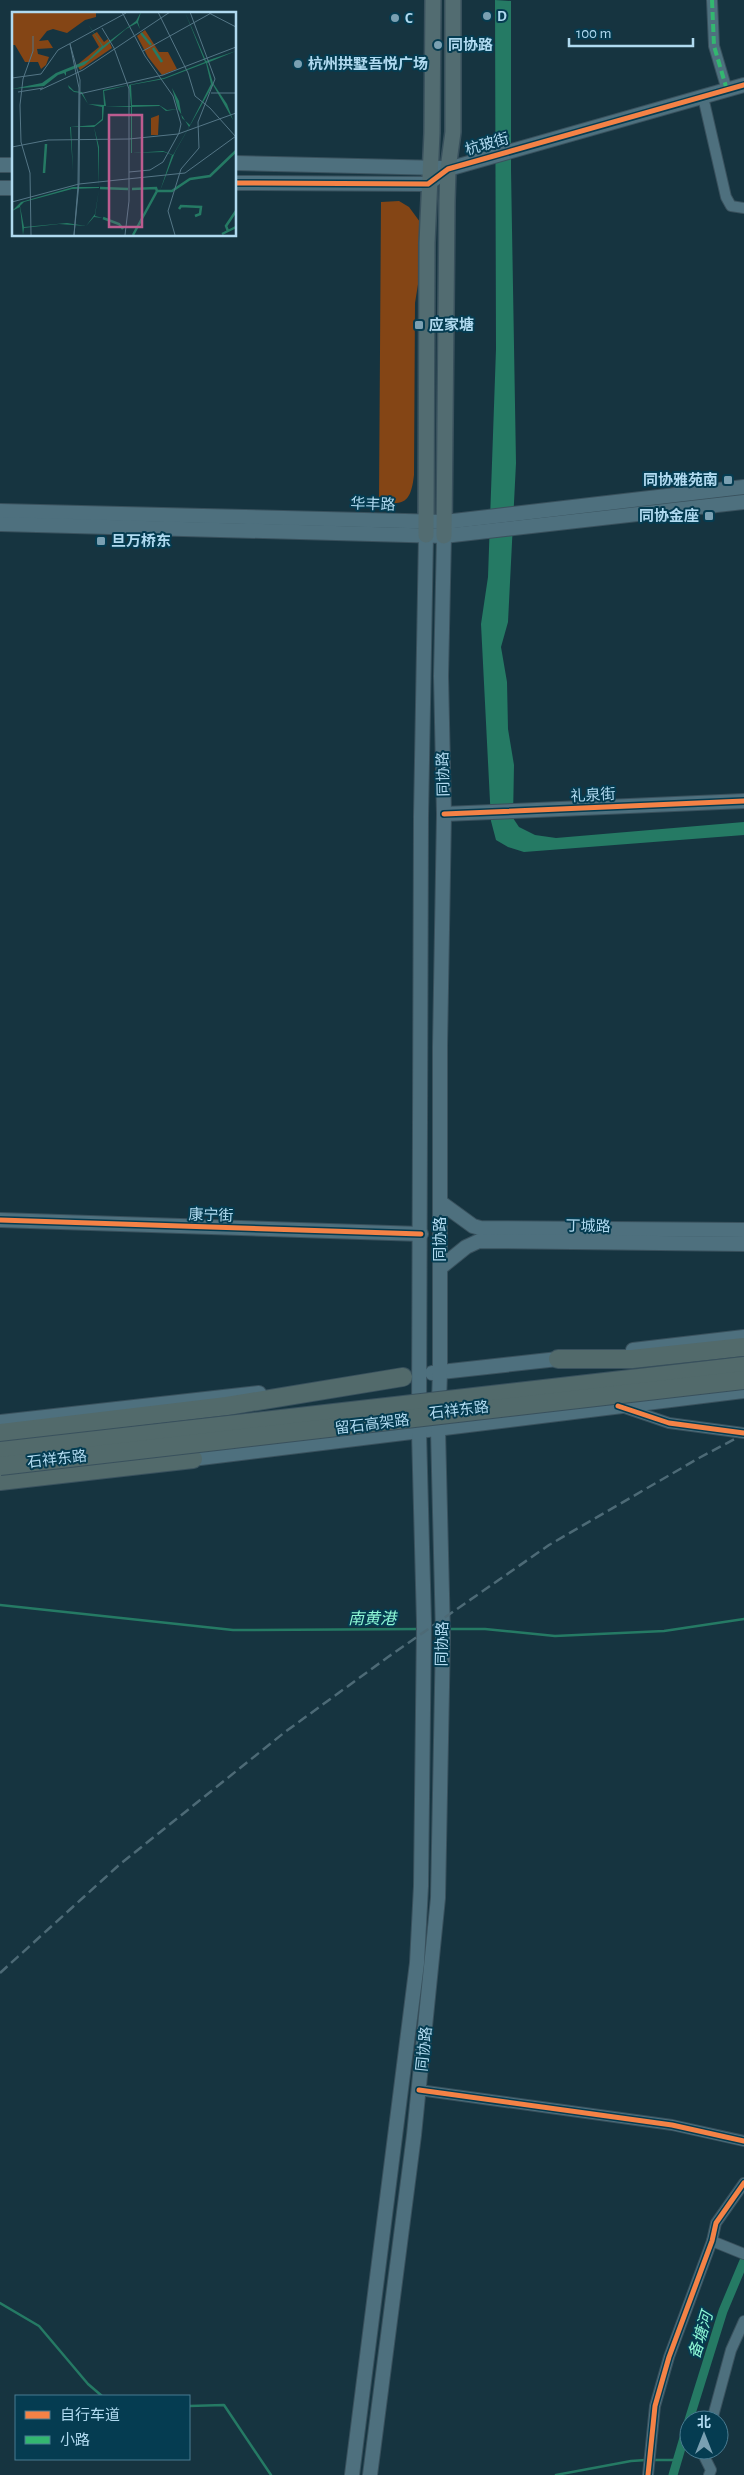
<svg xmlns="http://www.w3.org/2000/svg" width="744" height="2475" viewBox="0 0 744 2475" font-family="'Alegreya Sans','Noto Sans SC',sans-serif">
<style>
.green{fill:#844515}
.water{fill:#257a64}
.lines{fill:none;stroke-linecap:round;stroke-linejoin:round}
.stream{stroke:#257a64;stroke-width:2.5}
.canal{stroke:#257a64;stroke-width:9}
.street-casing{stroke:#39515d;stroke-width:12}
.secondary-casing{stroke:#39515d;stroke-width:16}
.primary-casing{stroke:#39515d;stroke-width:18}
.highway-casing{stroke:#39515d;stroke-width:20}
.street{stroke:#4e707e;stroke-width:10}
.secondary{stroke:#4e707e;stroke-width:14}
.primary{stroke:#526c71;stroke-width:15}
.highway{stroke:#526a6b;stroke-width:18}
.rail{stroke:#4d6a76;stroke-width:2.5;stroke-dasharray:10 5;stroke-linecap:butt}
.highway-bridge-casing{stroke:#39515d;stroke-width:20;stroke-linecap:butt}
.highway-bridge{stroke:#526a6b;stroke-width:18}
.quiet{stroke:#33b770;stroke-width:4;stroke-dasharray:8 4;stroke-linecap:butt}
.cycleway-casing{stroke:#053c51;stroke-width:8}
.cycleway{stroke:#f48246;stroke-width:5}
.poi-dot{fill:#7aa0b2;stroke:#053c51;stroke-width:2}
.labels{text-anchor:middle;stroke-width:4;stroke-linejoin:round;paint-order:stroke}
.poi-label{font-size:15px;font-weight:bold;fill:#b0daf0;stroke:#053c51;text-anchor:start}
.street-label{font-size:15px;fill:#b0daf0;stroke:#053c51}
.water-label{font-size:16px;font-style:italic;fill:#8ef8d6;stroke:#053c51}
.inset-river{fill:none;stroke:#257a64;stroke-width:2.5}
.inset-road{fill:none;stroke:#547686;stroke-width:1}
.view{fill:#bc5c8f;fill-opacity:0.15;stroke:#bc5c8f;stroke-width:2.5}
.inset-edge{fill:none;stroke:#b0daf0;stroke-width:2.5}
</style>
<rect width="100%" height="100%" fill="#163440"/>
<path class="green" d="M399,201L409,207L420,222V272L415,303L414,475C411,501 405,507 379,501L381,202Z"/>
<path class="water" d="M495,0L511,1V170L516,463L508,622L501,647L507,682L508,729L514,765L513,818L519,827L535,835L556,838L744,822V835L524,852L508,847L496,840L491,821L481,624L488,577L496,349Z"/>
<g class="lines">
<g class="stream">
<path d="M0,1605L233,1630L420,1629"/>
<path d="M448,1629H485L555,1636L664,1631L744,1619"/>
<path d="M0,2303L39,2326L88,2384L102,2396"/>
<path d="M189,2406L224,2405L271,2475"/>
<path d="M651,2460H677"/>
<path d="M556,2475L631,2461L646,2460"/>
</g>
<g class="canal">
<path d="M689,2420L723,2311L744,2261"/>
<path d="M673,2475L689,2421"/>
</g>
<g class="street-casing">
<g id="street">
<path d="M712,0L714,46L727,90"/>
<path d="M703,97L726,197L731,206L744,208"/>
<path d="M622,1407L669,1423L744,1433"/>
<path d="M419,2090L672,2125L744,2141"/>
<path d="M712,2241L744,2254"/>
<path d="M712,2420L731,2350L744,2321"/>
<path d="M701,2450L711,2470L709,2475"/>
<path d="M648,2475L655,2406L669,2357L712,2241L716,2223L744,2183"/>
</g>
</g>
<g class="secondary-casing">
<g id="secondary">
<path d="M235,163L442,168"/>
<path d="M0,165H14"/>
<path d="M235,183L428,184L448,169L744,85"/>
<path d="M0,188H14"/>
<path d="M0,511L445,522L744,487"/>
<path d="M0,524L444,536L744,502"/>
<path d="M444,814L744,801"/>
<path d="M440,1202L473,1226L480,1228L744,1230"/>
<path d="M0,1220L421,1234"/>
<path d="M440,1268L466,1247L479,1241L744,1244"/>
<path d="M633,1350L744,1337"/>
<path d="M432,1373L567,1358"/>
<path d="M0,1422L259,1393"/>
<path d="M184,1460L744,1391"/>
<path d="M352,2475L417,1963L421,1886L424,1623L419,1432L421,817L426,535"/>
<path d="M370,2475L414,2135L438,1898L443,1635L438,1430L440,1372V1046L444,814L441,676L444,536"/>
</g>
</g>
<g class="primary-casing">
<g id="primary">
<path d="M426,535L427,243L432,133L433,0"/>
<path d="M444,536L447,201L448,169L453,132V0"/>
</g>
</g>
<g class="highway-casing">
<g id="highway">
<path d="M558,1359H632L744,1347"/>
<path d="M0,1433L227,1406L403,1377"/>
<path d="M0,1481L193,1459"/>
</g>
</g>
<use href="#street" class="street"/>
<use href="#secondary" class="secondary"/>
<use href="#primary" class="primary"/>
<use href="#highway" class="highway"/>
<path class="rail" d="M0,1973L119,1865L285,1732L388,1657L549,1545L699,1458L744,1434"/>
<g class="highway-bridge-casing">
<g id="highway-bridge">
<path d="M0,1451L744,1366"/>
<path d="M0,1466L744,1380"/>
</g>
</g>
<use href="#highway-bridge" class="highway-bridge"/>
<path class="quiet" d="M712,0L714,46L727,90"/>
<g class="cycleway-casing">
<g id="cycleway">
<path d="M235,183L428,184L448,169L744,85"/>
<path d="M444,814L744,801"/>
<path d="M0,1220L421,1234"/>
<path d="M618,1406L669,1423L744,1433"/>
<path d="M419,2090L672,2125L744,2141"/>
<path d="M648,2475L655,2406L669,2357L712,2241L716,2223L744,2183"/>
</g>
</g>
<use href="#cycleway" class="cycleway"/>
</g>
<g class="poi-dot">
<circle cx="487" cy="16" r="5"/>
<circle cx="395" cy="18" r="5"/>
<circle cx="438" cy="45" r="5"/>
<circle cx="298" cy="64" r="5"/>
<rect x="414" y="320" width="10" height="10" rx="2.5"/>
<rect x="723" y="475" width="10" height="10" rx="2.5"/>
<rect x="704" y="511" width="10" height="10" rx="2.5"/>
<rect x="96" y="536" width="10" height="10" rx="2.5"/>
</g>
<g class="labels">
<g class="poi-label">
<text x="497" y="21">D</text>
<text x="405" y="23">C</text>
<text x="448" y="50">同协路</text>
<text x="308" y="69">杭州拱墅吾悦广场</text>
<text x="429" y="330">应家塘</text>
<text x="718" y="485" text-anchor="end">同协雅苑南</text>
<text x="699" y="521" text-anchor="end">同协金座</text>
<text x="111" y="546">旦万桥东</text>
</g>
<g class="street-label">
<text transform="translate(487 144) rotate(-16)" y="5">杭玻街</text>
<text transform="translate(373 504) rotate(2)" y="5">华丰路</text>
<text transform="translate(443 774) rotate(-91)" y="5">同协路</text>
<text transform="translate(593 795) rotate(-3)" y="5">礼泉街</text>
<text transform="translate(211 1215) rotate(2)" y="5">康宁街</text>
<text transform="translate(588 1226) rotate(1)" y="5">丁城路</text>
<text transform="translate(440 1239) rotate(-90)" y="5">同协路</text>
<text transform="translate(459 1410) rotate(-7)" y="5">石祥东路</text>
<text transform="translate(372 1424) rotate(-7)" y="5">留石高架路</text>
<text transform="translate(57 1459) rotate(-7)" y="5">石祥东路</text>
<text transform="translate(442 1644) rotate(-89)" y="5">同协路</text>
<text transform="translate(424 2049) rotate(-84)" y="5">同协路</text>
</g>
<g class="water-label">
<text x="372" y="1624">南黄港</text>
<text transform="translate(700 2335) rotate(-73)" y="6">备塘河</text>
</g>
</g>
<g transform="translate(12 12)">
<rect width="224" height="224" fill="#163440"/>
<path d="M0,0H84V5L73,8L55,21L41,17L35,19L27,29L36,28L41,36L25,37L26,42L37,45L34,53L29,57L26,50H13L3,33H0ZM133,18L147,40H156L165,57L150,63L136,45L125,24ZM85,20L92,30L96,27L100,36L68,58L65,53L87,35L80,23ZM147,103L146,123H139V106Z" fill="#844515"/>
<path d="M129,0L126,10L128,17L125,11L114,17L72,53L54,60V64L52,61L46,63L32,74L0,77L30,71L44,61L76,48L90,34L76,12L91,34L124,9ZM173,0L194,49L224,39L195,51L201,71L215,92L221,108L201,73L163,140L148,179L160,143L152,140L119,141V95L92,94L91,108L82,115L87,135V176L60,177L12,190L8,194L12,215L55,211L74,214L83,202L87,177L83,204L91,206L82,205L74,214L47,212L12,216L11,223L8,195L0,199L9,190L61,175H87L86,136L82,115H59L61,159L58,115L83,113L90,107V95L76,92L69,81L62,80L57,76L56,73L62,79L70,80L76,92L92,93L91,78L152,66L193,50ZM194,51L199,72L178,113L170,106L167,89L160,76L166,97L155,98L147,93H120L119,73L152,67ZM117,73L119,94H94L92,79ZM148,94L154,99L166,97L177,115L161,143L151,139L120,141V95Z" fill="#257a64" fill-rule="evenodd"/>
<path class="inset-river" d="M129,21L139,33M141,36L150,50M32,161L34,132M88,176L116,177M120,177L144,176L145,179M145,179H160L178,167L198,164L224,139M167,197L169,194L189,195L188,202L183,204M91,206L107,212L111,217M216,219L214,214L224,199M210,222L224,215M121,223L145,179"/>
<path class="inset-road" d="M110,0L133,44L161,84L169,112L167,121L151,150L138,158L117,160M146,0L176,61L183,84L198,96L224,125M197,1L224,15M90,16L102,36L117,77V189L113,223M131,39L201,0M0,66L29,62L46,38L114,1M28,78L71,58L158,0M6,80L31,76M199,81H224M67,82L151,63L224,35M0,135L36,128L117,127L166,122L224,101M0,190L67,172L173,161L224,124M19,223L18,161L9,130L8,93L11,67L21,39V24M62,223L66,174L67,76L58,32L68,68L67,171L62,223M163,223L156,199L169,157L187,136L186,110L203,67L178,0"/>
<path class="view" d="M97,103H130V215H97Z"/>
<rect width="224" height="224" class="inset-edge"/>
</g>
<rect x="15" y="2395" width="175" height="65" fill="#053c51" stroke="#497b91"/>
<rect x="25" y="2411" width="25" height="8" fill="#f48246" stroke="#497b91"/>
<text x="60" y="2420" font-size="15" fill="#b0daf0">自行车道</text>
<rect x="25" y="2436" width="25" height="8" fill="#33b770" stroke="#497b91"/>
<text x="60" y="2445" font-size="15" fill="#b0daf0">小路</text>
<g transform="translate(704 2435)"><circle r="24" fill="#053c51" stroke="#497b91"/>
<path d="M0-4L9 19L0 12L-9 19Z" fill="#7aa0b2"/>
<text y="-8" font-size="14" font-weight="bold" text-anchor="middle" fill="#b0daf0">北</text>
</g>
<path d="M569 38v8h124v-8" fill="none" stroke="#b0daf0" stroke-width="2.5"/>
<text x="576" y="38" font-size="15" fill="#b0daf0" stroke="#053c51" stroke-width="4" paint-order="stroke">100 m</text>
</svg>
